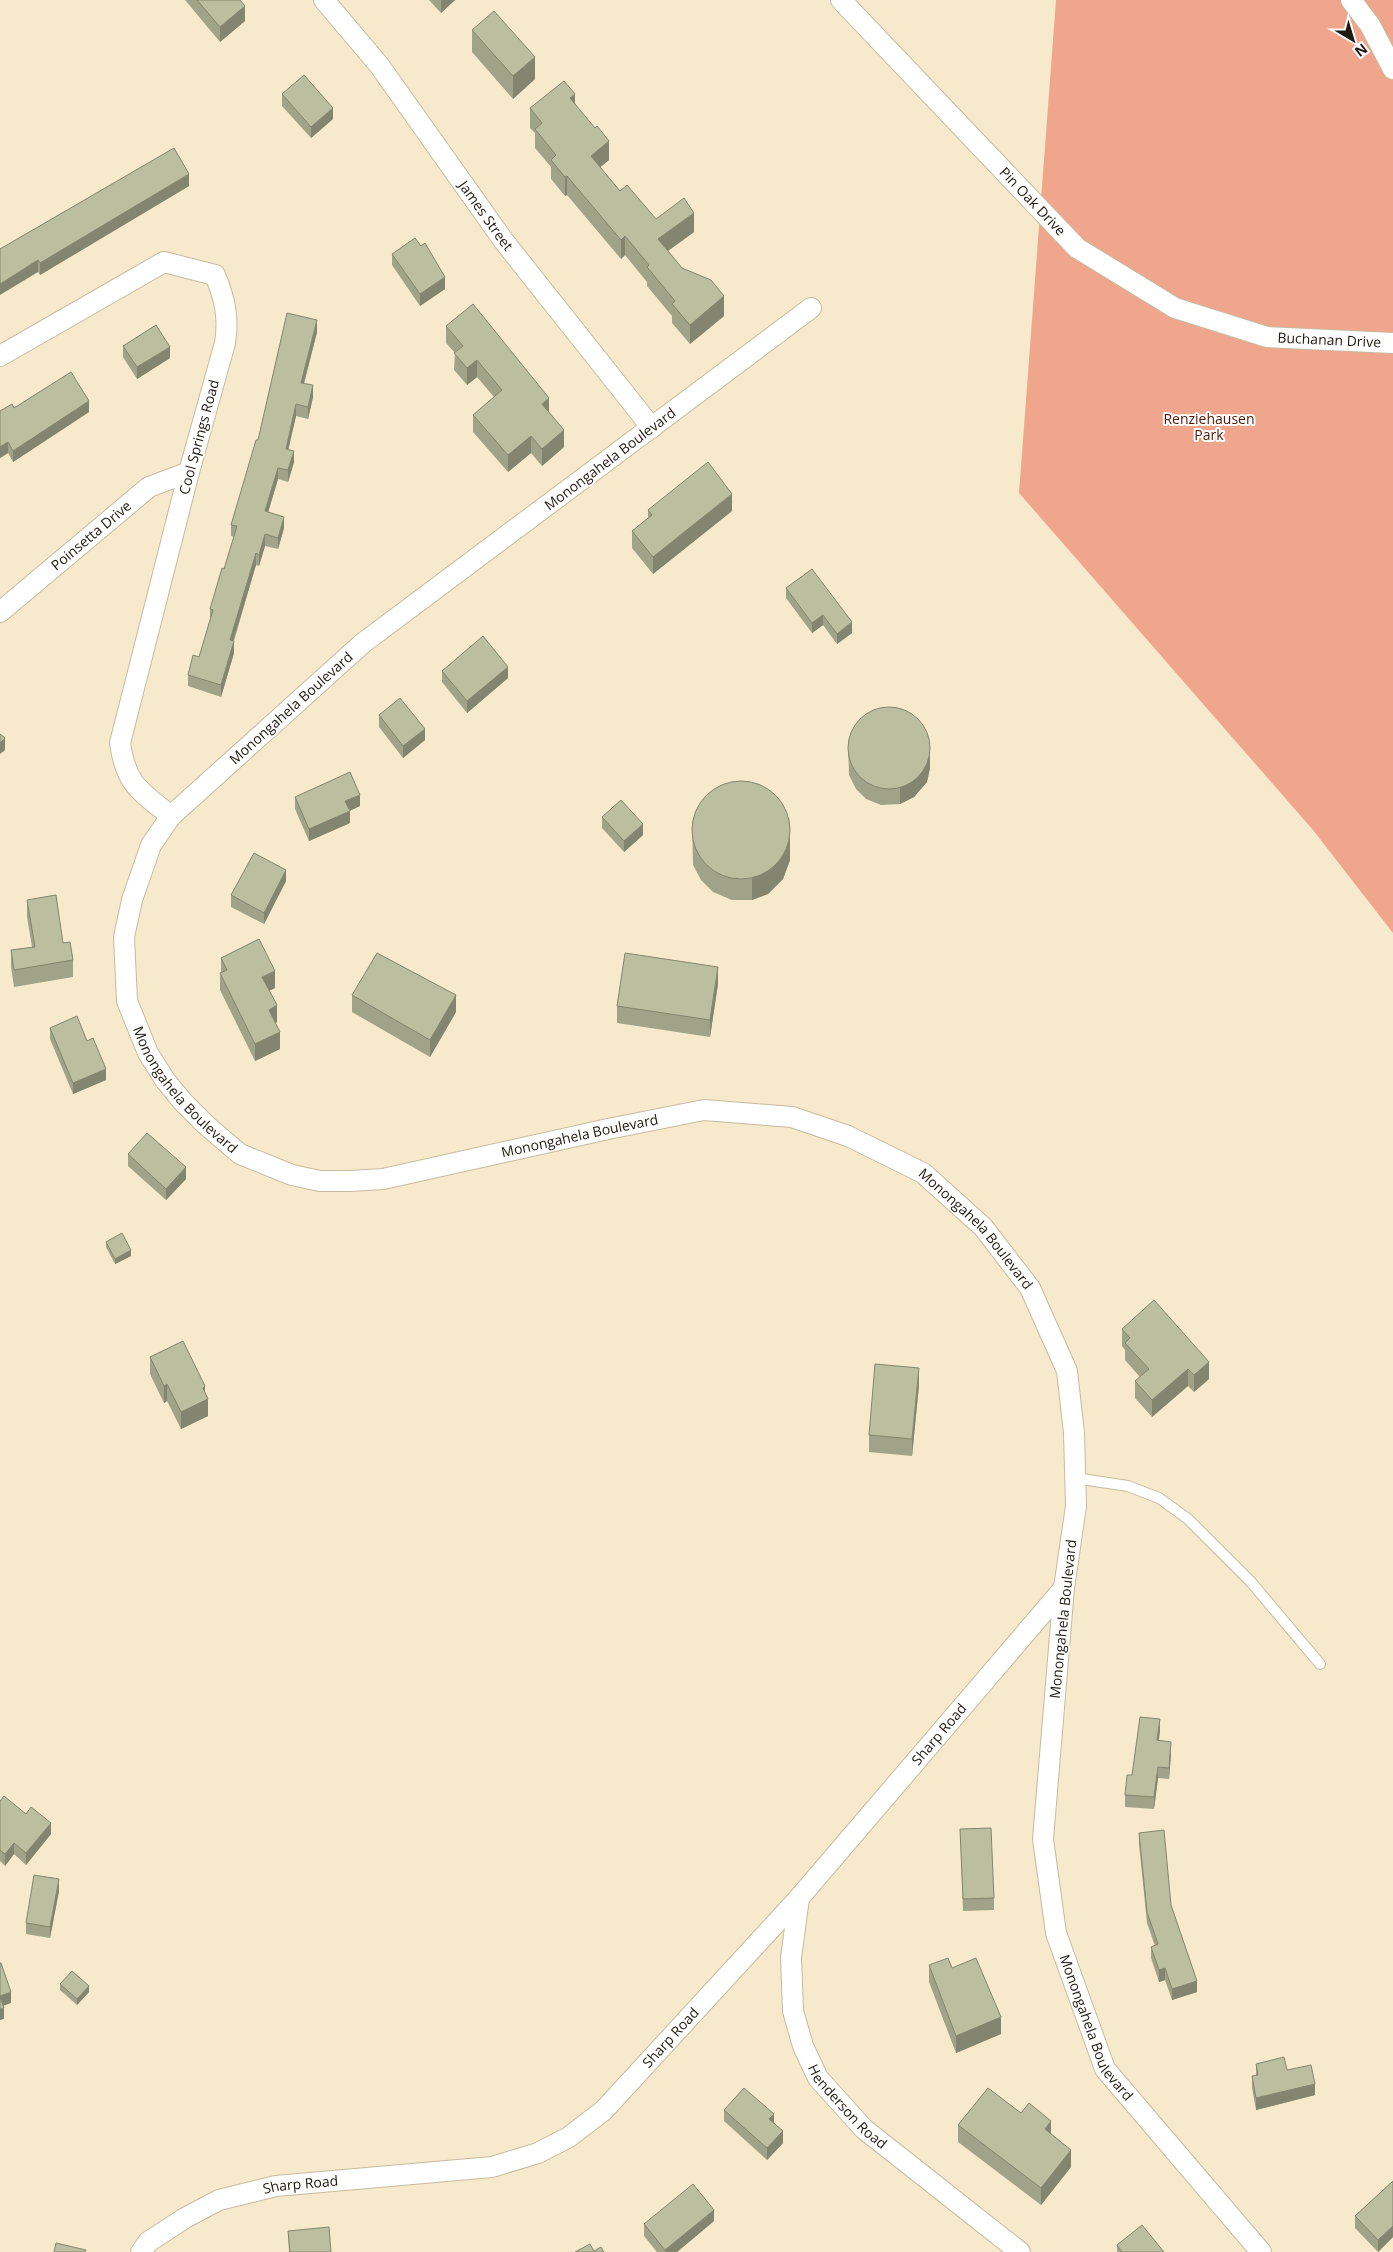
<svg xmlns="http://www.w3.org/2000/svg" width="1393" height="2252" font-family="'Open Sans',sans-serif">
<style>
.green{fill:#f0a68d}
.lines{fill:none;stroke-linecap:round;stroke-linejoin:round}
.lane-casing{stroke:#c7ba9e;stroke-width:12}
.street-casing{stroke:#c7ba9e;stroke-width:22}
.lane{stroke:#fff;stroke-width:10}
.street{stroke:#fff;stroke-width:20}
.wall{fill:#a1a389}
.shaded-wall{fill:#83856f}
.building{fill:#bbbe9f;stroke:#83856f}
.labels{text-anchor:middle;stroke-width:4;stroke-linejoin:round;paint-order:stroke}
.street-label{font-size:14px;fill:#201b10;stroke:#fff}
.park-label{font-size:14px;fill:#511702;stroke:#fff}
</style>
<rect width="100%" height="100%" fill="#f7eacc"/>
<polygon class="green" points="1056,0 1393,0 1393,933 1313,830 1019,493"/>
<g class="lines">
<defs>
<polyline id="lane" points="1075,1478 1128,1486 1159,1498 1188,1519 1251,1582 1320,1664"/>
<g id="street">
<path id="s1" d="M324,0l55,65 124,175 149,188"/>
<path id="s2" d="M841,0l236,248 98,60 92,29 126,6"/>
<polyline points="1351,0 1370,25 1393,69"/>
<path id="s3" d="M811,308l-448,335 -192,173 -20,29 -19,55 -8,37 3,64 21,52 17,27 18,22 23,23 34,29 52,21 28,6h30l33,-2 225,-50 96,-19 88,7 56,19 75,37 60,54 47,61 37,83 7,62 2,73 -12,82 -21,251 13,94 49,136 156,183"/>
<path d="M0,356l164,-94 51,13c10,24 14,43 10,68l-36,129 -69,271c6,42 20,48 51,73"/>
<path id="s4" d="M0,612l149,-125 40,-15"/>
<path id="s5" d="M799,1898l-8,60 2,53 10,35 15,32 46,51 156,123"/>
<path id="s6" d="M141,2252l7,-10 37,-24 34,-18 57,-14 216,-19 46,-14 31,-16 35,-27 195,-212 265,-310"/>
</g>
</defs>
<use href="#lane" class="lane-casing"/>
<use href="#street" class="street-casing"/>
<use href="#lane" class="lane"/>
<use href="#street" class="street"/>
</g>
<g class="wall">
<polygon points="185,0 240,0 245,21 220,42"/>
<polygon points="429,0 455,0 441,13"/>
<polygon points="472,30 535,79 513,99 472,52"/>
<polygon points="282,94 333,119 311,138 282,106"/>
<polygon points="575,103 609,160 600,167 620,191 656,219 694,232 668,251 682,268 724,316 690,344 672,323 672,316 647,286 647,282 625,255 621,259 567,195 565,196 551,179 551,167 535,148 535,133 530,128 530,108"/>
<polygon points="189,186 40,275 38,272 0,249"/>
<polygon points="392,254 445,289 420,306 392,265"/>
<polygon points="446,326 549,413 564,447 542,466 531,453 508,472 473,432 473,415 494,397 477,377 467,385 454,370 455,353 446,343"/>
<polygon points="317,332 304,384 313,397 308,419 296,416 288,449 294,462 288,482 278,479 268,512 284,528 278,549 265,546 259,566 256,565 234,641 234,653 221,697 188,686 188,675 199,657 210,620 210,609 224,569 234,537 231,536 231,525 258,440"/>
<polygon points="123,346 170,358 137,379 123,357"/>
<polygon points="14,408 89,412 13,462 8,453 0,458"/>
<polygon points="648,510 732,511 653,574 632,548 632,531 648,518"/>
<polygon points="786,588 852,633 837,644 823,625 812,633 786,598"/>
<polygon points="442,671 508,678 467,713 442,682"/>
<polygon points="379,715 425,740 403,758 379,727"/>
<polygon points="848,742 930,768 927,782 914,797 900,804 881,805 866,799 856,789 849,775"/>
<polygon points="295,797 360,806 349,811 350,823 309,841 295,809"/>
<polygon points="602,817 643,835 624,852 602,828"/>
<polygon points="692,822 790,860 783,879 768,894 752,900 732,900 713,892 701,880 693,865"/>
<polygon points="286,881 264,924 231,907 231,895"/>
<polygon points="27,900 63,943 73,960 73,977 14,987 11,967 11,950 32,947 27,917"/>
<polygon points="221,958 275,988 269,991 277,1022 275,1023 280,1049 255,1061 220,990 220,973 221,973"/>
<polygon points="718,984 710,1037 617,1023 617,1006"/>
<polygon points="352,995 456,1012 430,1057 352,1012"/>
<polygon points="50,1028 87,1041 106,1080 73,1094 50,1039"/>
<polygon points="128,1154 186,1179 166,1200 128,1166"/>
<polygon points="106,1242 131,1256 115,1264 106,1247"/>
<polygon points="1122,1329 1209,1379 1194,1392 1188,1386 1152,1417 1135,1398 1135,1381 1140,1377 1125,1360 1125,1350 1122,1346"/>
<polygon points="150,1357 205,1392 208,1416 181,1429 167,1401 164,1403 150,1374"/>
<polygon points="919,1385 912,1456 869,1452 869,1435"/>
<polygon points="1160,1730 1159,1740 1171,1754 1169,1779 1158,1778 1154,1809 1125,1807 1125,1795 1132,1775"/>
<polygon points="0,1801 51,1834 26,1865 14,1854 5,1866 0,1861"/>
<polygon points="960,1829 994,1898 994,1910 963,1911"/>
<polygon points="1139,1833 1171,1905 1197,1992 1172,2000 1165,1980 1159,1982 1151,1958 1151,1947 1155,1946 1147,1923 1139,1844"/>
<polygon points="59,1891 50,1938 26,1934 26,1923"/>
<polygon points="929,1965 952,1968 1001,2034 956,2053 929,1982"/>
<polygon points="60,1984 89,1992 77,2005 60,1990"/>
<polygon points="1256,2064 1287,2070 1315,2095 1256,2110 1252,2088 1252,2076 1256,2076"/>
<polygon points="724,2110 774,2123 783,2143 767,2160 724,2121"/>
<polygon points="1021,2113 1051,2134 1071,2167 1041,2205 958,2142 958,2125"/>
<polygon points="1393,2181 1393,2237 1378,2252 1355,2228 1355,2216"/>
<polygon points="714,2221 677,2252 657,2252 644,2236 644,2224"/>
<polygon points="288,2231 331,2252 289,2252"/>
<polygon points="1117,2245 1164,2252 1117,2252"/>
</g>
<g class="shaded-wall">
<polygon points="441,0 455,0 441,13"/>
<polygon points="245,6 245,21 220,42 220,27"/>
<polygon points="535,57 535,79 513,99 513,76"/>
<polygon points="575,94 575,113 570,98"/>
<polygon points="333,108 333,119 311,138 311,127"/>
<polygon points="609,141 609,160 591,175 591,156"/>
<polygon points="189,174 189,186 40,275 40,263"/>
<polygon points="567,176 567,195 565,196 565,177"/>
<polygon points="694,213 694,232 658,258 658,239"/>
<polygon points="625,236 625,255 621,259 621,240"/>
<polygon points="38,260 38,272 0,295 0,284"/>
<polygon points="445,277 445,289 420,306 420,294"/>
<polygon points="724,296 724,316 690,344 690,325"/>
<polygon points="317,320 317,332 301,394 301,383"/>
<polygon points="170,347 170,358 137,379 137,367"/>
<polygon points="477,360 477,377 467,385 467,368"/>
<polygon points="313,385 313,397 308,419 308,407"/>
<polygon points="549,398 549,415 542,404"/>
<polygon points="89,401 89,412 13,462 13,451"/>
<polygon points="296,404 296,416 286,460 286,449"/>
<polygon points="564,430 564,447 542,466 542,449"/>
<polygon points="531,436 531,453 508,472 508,455"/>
<polygon points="8,442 8,453 0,458 0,447"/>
<polygon points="294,451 294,462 288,482 288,470"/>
<polygon points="278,468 278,479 265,523 265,511"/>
<polygon points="732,494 732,511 653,574 653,557"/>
<polygon points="284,517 284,528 278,549 278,538"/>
<polygon points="265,534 265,546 259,566 259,555"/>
<polygon points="256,553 256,565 230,651 230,640"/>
<polygon points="823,615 823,625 812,633 812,623"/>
<polygon points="852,622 852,633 837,644 837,634"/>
<polygon points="234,641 234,653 221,697 221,685"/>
<polygon points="508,667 508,678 467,713 467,701"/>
<polygon points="425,729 425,740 403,758 403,746"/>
<polygon points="5,738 5,750 0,754 0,743"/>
<polygon points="930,751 930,768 927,782 914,797 900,804 900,787"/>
<polygon points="360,795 360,806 345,813 345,801"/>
<polygon points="350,811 350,823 309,841 309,829"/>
<polygon points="643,824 643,835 624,852 624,841"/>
<polygon points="790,837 790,860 783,879 768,894 752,900 752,878"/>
<polygon points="286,870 286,881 264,924 264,913"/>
<polygon points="718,967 718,984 710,1037 710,1020"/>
<polygon points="275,971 275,988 262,994 262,977"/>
<polygon points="456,995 456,1012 430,1057 430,1040"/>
<polygon points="277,1005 277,1022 269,1027 269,1010"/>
<polygon points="280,1032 280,1049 255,1061 255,1044"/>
<polygon points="106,1069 106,1080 73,1094 73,1083"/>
<polygon points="186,1167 186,1179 166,1200 166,1189"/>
<polygon points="131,1250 131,1256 115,1264 115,1259"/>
<polygon points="1209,1362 1209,1379 1194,1392 1194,1375"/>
<polygon points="919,1368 919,1385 912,1456 912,1439"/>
<polygon points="1188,1369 1188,1386 1152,1417 1152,1400"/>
<polygon points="167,1384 167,1401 164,1403 164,1386"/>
<polygon points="205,1386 205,1400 208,1399 208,1416 181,1429 181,1412 203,1388"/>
<polygon points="1160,1719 1160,1730 1157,1752 1157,1740"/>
<polygon points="1171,1742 1171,1754 1169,1779 1169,1768"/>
<polygon points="1158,1767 1158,1778 1154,1809 1154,1797"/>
<polygon points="51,1823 51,1834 26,1865 26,1853"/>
<polygon points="14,1843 14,1854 5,1866 5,1854"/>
<polygon points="59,1879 59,1891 50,1938 50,1927"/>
<polygon points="1165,1968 1165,1980 1159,1982 1159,1970"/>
<polygon points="1197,1981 1197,1992 1172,2000 1172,1989"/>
<polygon points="89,1986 89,1992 77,2005 77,1999"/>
<polygon points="11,1992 11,2003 0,2007 0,1996"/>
<polygon points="4,2008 4,2019 0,2020 0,2009"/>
<polygon points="1001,2017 1001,2034 956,2053 956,2036"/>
<polygon points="1315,2084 1315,2095 1256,2110 1256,2098"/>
<polygon points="774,2114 774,2126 769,2119"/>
<polygon points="1051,2121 1051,2138 1045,2129"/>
<polygon points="783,2131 783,2143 767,2160 767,2148"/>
<polygon points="1071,2150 1071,2167 1041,2205 1041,2188"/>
<polygon points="714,2210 714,2221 677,2252 665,2252 665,2250"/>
<polygon points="1393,2226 1393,2237 1378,2252 1378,2240"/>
</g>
<g class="building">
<polygon points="197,0 240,0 245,6 220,27"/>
<polygon points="494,11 535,57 513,76 472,30"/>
<polygon points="304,75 333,108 311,127 282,94"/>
<polygon points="564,81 575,94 570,98 595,128 597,126 609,141 591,156 620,191 627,185 656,219 684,198 694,213 658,239 682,268 711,280 724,296 690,325 672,304 675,301 647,267 649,265 625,236 621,240 567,176 565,177 551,160 556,155 535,129 542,123 530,108"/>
<polygon points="174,148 189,174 40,263 38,260 0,284 0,249"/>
<polygon points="415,238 421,246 425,243 445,277 420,294 392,254"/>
<polygon points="473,304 549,398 542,404 564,430 542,449 531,436 508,455 473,415 502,390 477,360 467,368 454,353 463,346 446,326"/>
<polygon points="287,313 317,320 301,383 313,385 308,407 296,404 286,449 294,451 288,470 278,468 265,511 284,517 278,538 265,534 259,555 256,553 230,640 234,641 221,685 188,675 193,655 199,657 213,610 210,609 222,568 224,569 237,526 231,525 256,440 258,440"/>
<polygon points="156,325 170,347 137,367 123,346"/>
<polygon points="71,372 89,401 13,451 8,442 0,447 0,411 12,404 14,408"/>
<polygon points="708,462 732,494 653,557 632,531 652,515 648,510"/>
<polygon points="812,569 852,622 837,634 823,615 812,623 786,588"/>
<polygon points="483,636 508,667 467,701 442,671"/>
<polygon points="400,698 425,729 403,746 379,715"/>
<circle cx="889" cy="748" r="41"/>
<polygon points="0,734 5,738 0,743"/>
<polygon points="350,772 360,795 345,801 350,811 309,829 295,797"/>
<circle cx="741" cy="830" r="49"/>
<polygon points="621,800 643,824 624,841 602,817"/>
<polygon points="254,853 286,870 264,913 231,895"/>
<polygon points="56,895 63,943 70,942 73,960 14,970 11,950 35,947 27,900"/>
<polygon points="259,939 275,971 262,977 277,1005 269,1010 280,1032 255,1044 220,973 227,970 221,958"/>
<polygon points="377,953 456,995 430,1040 352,995"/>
<polygon points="625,953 718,967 710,1020 617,1006"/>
<polygon points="77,1016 87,1041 93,1038 106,1069 73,1083 50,1028"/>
<polygon points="147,1133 186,1167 166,1189 128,1154"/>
<polygon points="122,1233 131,1250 115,1259 106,1242"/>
<polygon points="1154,1300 1209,1362 1194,1375 1188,1369 1152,1400 1135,1381 1149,1369 1125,1343 1130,1338 1122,1329"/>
<polygon points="183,1341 205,1386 203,1388 208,1399 181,1412 167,1384 164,1386 150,1357"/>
<polygon points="875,1364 919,1368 912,1439 869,1435"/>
<polygon points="1140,1717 1160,1719 1157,1740 1171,1742 1169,1768 1158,1767 1154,1797 1125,1795 1127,1775 1132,1775"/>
<polygon points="4,1796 26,1814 31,1807 51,1823 26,1853 14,1843 5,1854 0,1850 0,1801"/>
<polygon points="991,1828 994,1898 963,1899 960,1829"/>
<polygon points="1164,1830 1171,1905 1197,1981 1172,1989 1165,1968 1159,1970 1151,1947 1158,1944 1147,1912 1139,1833"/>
<polygon points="34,1875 59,1879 50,1927 26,1923"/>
<polygon points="948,1958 952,1968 976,1958 1001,2017 956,2036 929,1965"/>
<polygon points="0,1963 1,1963 11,1992 0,1996"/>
<polygon points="72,1971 89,1986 77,1999 60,1984"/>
<polygon points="0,1997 4,2008 0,2009"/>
<polygon points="1284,2057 1287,2070 1311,2065 1315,2084 1256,2098 1252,2076 1258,2075 1256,2064"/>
<polygon points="744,2088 774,2114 769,2119 783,2131 767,2148 724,2110"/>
<polygon points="988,2088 1021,2113 1029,2103 1051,2121 1045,2129 1071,2150 1041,2188 958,2125"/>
<polygon points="1393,2181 1393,2226 1378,2240 1355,2216"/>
<polygon points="693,2184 714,2210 665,2250 644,2224"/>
<polygon points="1142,2225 1164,2252 1122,2252 1117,2245"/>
<polygon points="329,2227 331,2252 290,2252 288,2231"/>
<polygon points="56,2243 86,2250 85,2252 54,2252"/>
<polygon points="590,2244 594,2251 601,2247 604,2252 575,2252"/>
</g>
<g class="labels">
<g class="street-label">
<text dy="5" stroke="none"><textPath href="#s2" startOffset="278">Pin Oak Drive</textPath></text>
<text dy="5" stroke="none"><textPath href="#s1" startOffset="270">James Street</textPath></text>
<text dy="5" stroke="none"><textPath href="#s2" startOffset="616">Buchanan Drive</textPath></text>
<text transform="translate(199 437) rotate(-75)" y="5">Cool Springs Road</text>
<text transform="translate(610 459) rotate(-37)" y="5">Monongahela Boulevard</text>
<text dy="5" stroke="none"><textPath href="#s4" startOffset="119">Poinsetta Drive</textPath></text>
<text transform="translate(291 708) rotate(-42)" y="5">Monongahela Boulevard</text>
<text dy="5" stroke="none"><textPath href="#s3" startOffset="1121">Monongahela Boulevard</textPath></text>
<text dy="5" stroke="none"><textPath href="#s3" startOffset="1556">Monongahela Boulevard</textPath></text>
<text dy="5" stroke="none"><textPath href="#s3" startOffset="1991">Monongahela Boulevard</textPath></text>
<text transform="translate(1063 1619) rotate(-84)" y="5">Monongahela Boulevard</text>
<text dy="5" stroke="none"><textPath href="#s6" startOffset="1001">Sharp Road</textPath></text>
<text dy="5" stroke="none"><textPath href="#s3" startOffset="2831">Monongahela Boulevard</textPath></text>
<text dy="5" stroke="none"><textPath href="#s6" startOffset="596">Sharp Road</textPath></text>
<text dy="5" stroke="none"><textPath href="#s5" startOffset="226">Henderson Road</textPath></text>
<text dy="5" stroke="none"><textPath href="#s6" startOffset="178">Sharp Road</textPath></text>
</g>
<g class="park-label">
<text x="1209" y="424">Renziehausen<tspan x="1209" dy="16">Park</tspan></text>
</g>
</g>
<g transform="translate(1353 40) rotate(142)" stroke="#ffffff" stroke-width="4" paint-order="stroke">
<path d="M0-4L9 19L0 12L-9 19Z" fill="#201b10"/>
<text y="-8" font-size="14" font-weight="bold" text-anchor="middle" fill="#201b10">N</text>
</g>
</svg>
